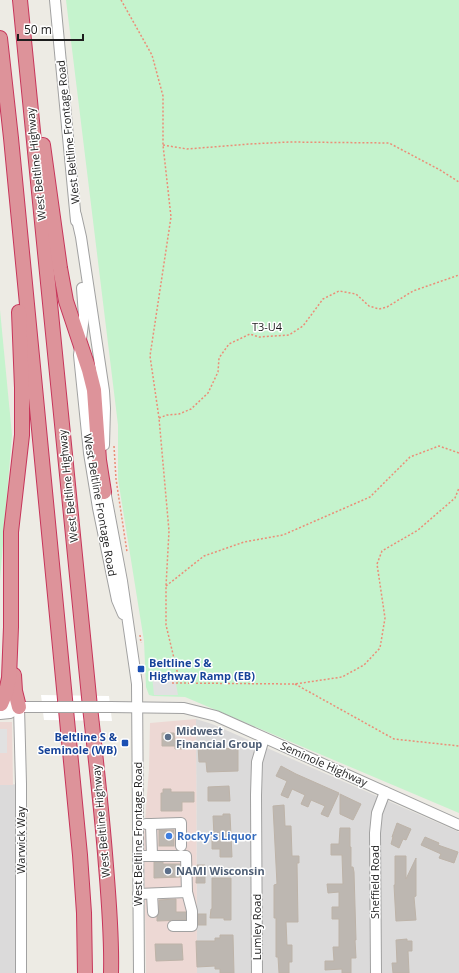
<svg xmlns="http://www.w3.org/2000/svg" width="459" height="973" font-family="'Open Sans',sans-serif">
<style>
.residential{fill:#dbdada}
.commercial{fill:#edd8d4}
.park{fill:#c5f3cd}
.parking{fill:#e1e1e1}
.pier{fill:#fff}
.building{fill:#bdb7b1;stroke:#bdb3a8}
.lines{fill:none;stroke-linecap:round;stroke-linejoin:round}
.minor-casing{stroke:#a1a1a1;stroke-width:12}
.highway-casing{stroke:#c7355a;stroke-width:16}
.path{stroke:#eb8d77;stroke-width:1.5;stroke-dasharray:2 2;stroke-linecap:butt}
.minor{stroke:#fff;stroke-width:10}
.highway{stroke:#dd939a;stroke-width:14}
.minor-bridge-casing{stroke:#a1a1a1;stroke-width:12;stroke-linecap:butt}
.minor-bridge{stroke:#fff;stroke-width:10}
.transit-dot{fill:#1a4fb4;stroke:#fff;stroke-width:1.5}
.service-dot{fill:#5c6f8a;stroke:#fff;stroke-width:1.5}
.shop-dot{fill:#3f7fe0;stroke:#fff;stroke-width:1.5}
.labels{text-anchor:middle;stroke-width:3;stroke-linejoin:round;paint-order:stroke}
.street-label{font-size:11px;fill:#1d1d1d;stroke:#fff}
.transit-label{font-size:11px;font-weight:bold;fill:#164399;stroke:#fff;text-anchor:start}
.service-label{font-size:11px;font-weight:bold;fill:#4e5e75;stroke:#fff;text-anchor:start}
.shop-label{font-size:11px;font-weight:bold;fill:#366cbe;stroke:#fff;text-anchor:start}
</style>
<rect width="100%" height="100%" fill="#edebe4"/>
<g class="residential">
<polygon points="196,719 212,724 459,832 459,973 197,973"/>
<polygon points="21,784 21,973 0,973 0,785"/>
</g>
<g class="commercial">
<polygon points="196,719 197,973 146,973 144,835 149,769 150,723"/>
<polygon points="0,722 12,722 13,785 0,785"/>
</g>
<g class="park">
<polygon points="66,0 459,0 459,813 185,697 153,696 149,695 146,687 144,641 118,479 118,425"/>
<polygon points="0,310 12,435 0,580"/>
</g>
<g class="parking">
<polygon points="174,674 178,695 154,695 152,675"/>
<rect x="0" y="729" width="7" height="24"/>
</g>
<polygon class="pier" points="41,695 109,696 112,721 44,720"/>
<g class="building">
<polygon points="162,733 174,733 175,741 185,741 185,749 175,749 175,746 162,746"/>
<polygon points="219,745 219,748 238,749 238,771 207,772 206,762 199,762 198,746"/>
<polygon points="281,766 296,774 339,793 328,817 321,814 325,806 311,800 308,807 301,804 305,795 292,789 288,798 281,795 287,781 276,776"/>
<polygon points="229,786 230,801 208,801 208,787"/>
<polygon points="163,789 171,789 171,792 194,792 194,802 182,802 182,811 161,811 161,793 163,793"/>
<polygon points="340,794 361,804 353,820 340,814"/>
<polygon points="284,805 285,826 291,826 292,856 299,856 299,863 297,863 298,922 286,922 287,945 292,945 292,962 289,962 289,973 279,973 278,957 276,957 276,918 274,918 274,885 277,884 273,806"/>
<polygon points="223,814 230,814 232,857 220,857 220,849 212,849 212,836 214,836 213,816 223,816"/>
<polygon points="397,823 411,829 406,840 403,839 399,848 391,844 393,837 392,837"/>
<polygon points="340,828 350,828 350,847 351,847 351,867 353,867 354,872 356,940 355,940 356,958 351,958 351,973 342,973 342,969 325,970 325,961 334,961 333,947 339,947 339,919 332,919 332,907 339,907 339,892 328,893 327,884 343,884 342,855 331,855 331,844 339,844"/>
<rect x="159" y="830" width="15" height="16"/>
<polygon points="425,837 439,843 438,845 458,852 454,863 439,858 441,854 421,845"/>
<polygon points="395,856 406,856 406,879 416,858 416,896 414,897 416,920 396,921 394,885 395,885"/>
<polygon points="154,862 163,862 163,864 180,864 180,877 154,878"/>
<polygon points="197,865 205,865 205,883 196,883"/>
<polygon points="212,878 231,878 231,920 224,920 224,918 210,918 211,909 212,909"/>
<polygon points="176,899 176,912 186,912 186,920 157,921 157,917 159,912 159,900"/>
<rect x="198" y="914" width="8" height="11"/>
<polygon points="220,935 233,935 234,973 220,973 220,969 215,969 215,966 197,967 196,941 215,941 215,938 220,938"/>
<polygon points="407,939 407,941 412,941 412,951 408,951 409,973 393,973 392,963 397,963 396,940"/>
<polygon points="155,944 182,944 183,960 156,961"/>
</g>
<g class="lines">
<defs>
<g id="minor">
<polyline points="55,0 76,221"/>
<polyline points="76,215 81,237 104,391 105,408 104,445"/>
<polyline points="82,288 84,316 79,355 89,453 98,508 117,600 123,614"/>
<polyline points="104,485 122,581 137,684 139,973"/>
<polyline points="0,704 7,704 19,707 58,707"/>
<polyline points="19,707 21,784 21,973"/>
<polyline points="110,707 184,708 216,716 459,825"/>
<polyline points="0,714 10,713 19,707"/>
<polyline points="146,824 151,824 152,856"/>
<polyline points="151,824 181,823 181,846"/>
<polyline points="138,856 186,856 187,892"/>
<polyline points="138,894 187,892 192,911 192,926 173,926"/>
<polyline points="152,894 153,912"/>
<polyline points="257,973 256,795 257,762 264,738"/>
<polyline points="376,973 375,833 377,813 385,792"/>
</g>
<g id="highway">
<path d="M20,0l70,707c6,53 12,106 16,159 3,36 6,71 5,107"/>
<polyline points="0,38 11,138 80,855 84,913 85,973"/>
<polyline points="43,145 60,268 66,301 89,370 94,390 99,460 104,492"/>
<polyline points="14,675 15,691 19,707"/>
<polyline points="1,704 6,692 9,678 11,627 11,532 22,435 22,388 19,312"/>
</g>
</defs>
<use href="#minor" class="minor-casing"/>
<use href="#highway" class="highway-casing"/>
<g class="path">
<polyline points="121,0 152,55 163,96 163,145 171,217 150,356 159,418 169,531 166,586 166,625 178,675 178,682"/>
<polyline points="163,145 187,149 250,144 289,142 389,143 440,170 459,182"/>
<polyline points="159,418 167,415 179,414 191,409 208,393 218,372 219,358 229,344 250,334 259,337 289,335 303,326 323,299 339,291 356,294 369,306 379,309 387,307 413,291 459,275"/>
<polyline points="114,446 116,479 127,552"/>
<polyline points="166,586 204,556 244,542 283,535 370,497 410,457 439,446 459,453"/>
<polyline points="140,635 141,643"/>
<polyline points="172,683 295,684 342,677 364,665 380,648 385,618 377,564 382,551 418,530 455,498 459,488"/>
<polyline points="295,684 394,739 459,746"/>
</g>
<use href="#minor" class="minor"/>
<use href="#highway" class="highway"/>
<defs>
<polyline id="minor-bridge" points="58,707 110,707"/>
</defs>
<use href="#minor-bridge" class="minor-bridge-casing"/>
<use href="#minor-bridge" class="minor-bridge"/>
</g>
<g class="transit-dot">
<rect x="137" y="665" width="8" height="8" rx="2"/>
<rect x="121" y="739" width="8" height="8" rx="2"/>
</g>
<g class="service-dot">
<circle cx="168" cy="737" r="4"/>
<circle cx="168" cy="871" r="4"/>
</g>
<circle class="shop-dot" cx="169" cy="836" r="4"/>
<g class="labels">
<g class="street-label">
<text transform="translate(68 132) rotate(-96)" y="4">West Beltline Frontage Road</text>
<text transform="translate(36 164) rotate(-96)" y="4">West Beltline Highway</text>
<text x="267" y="331">T3-U4</text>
<text transform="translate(68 486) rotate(-96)" y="4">West Beltline Highway</text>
<text transform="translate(100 505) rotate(80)" y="4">West Beltline Frontage Road</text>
<text transform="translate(324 764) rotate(24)" y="4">Seminole Highway</text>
<text transform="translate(101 821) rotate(-95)" y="4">West Beltline Highway</text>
<text transform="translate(138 834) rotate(-90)" y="4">West Beltline Frontage Road</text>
<text transform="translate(21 840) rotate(-90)" y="4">Warwick Way</text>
<text transform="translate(375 882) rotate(-90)" y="4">Sheffield Road</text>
<text transform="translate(257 927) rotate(-90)" y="4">Lumley Road</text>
</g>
<g class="transit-label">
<text x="149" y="667">Beltline S &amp;<tspan x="149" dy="13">Highway Ramp (EB)</tspan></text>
<text x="117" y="741" text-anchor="end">Beltline S &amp;<tspan x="117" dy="13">Seminole (WB)</tspan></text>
</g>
<g class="service-label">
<text x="176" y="735">Midwest<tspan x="176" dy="13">Financial Group</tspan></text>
<text x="176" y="875">NAMI Wisconsin</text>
</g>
<g class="shop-label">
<text x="177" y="840">Rocky's Liquor</text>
</g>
</g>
<path d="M18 34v6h65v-6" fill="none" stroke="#1d1d1d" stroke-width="2"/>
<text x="24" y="34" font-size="12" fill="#1d1d1d" stroke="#ffffff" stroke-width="3" paint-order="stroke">50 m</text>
</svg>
